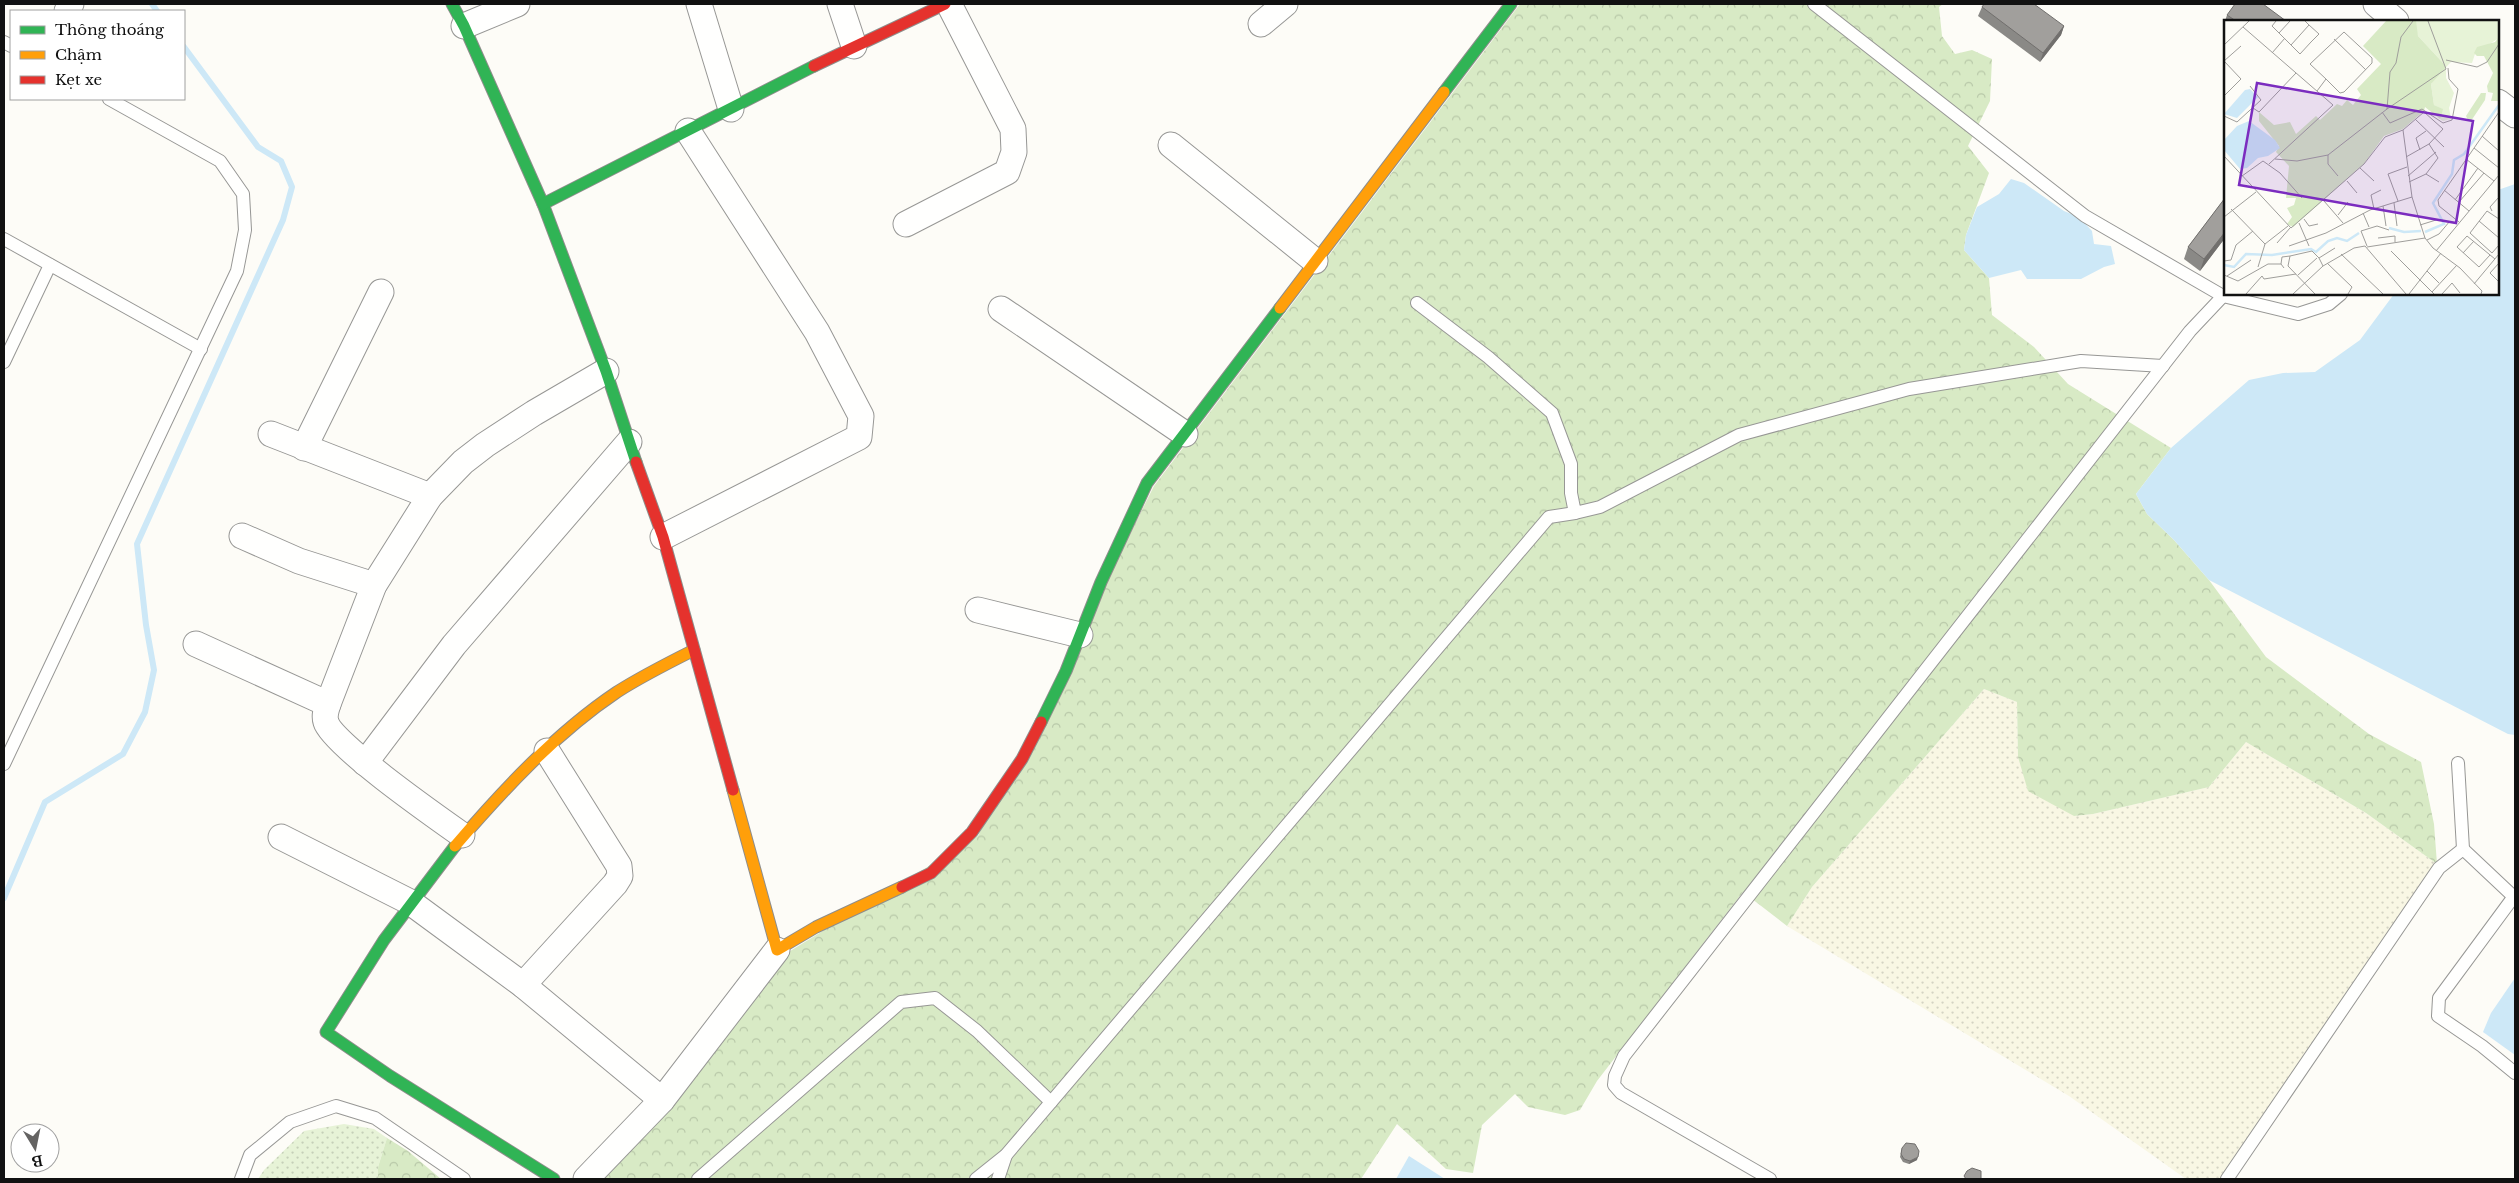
<svg xmlns="http://www.w3.org/2000/svg" width="2519" height="1183" font-family="'Libre Baskerville',serif">
<style>
.farmland{fill:url(#farmland-dots)}
.grass{fill:url(#grass-dots)}
.forest{fill:url(#forest-crowns)}
.water{fill:#cde8f7}
.lines{fill:none;stroke-linecap:round;stroke-linejoin:round}
.stream{stroke:#cde8f7;stroke-width:6}
.lane-casing{stroke:#979795;stroke-width:14}
.street-casing{stroke:#979795;stroke-width:27}
.fast-casing{stroke:#8e8d8b;stroke-width:13}
.slow-casing{stroke:#8e8d8b;stroke-width:13}
.jam-casing{stroke:#8e8d8b;stroke-width:13}
.lane{stroke:#fffffe;stroke-width:12}
.street{stroke:#fffffe;stroke-width:25}
.fast{stroke:#30b455;stroke-width:11}
.slow{stroke:#ff9f0a;stroke-width:11}
.jam{stroke:#e5322d;stroke-width:11}
.wall{fill:#8a8986}
.shaded-wall{fill:#716f6d}
.building{fill:#a19f9c;stroke:#716f6d}
.inset-river{fill:none;stroke:#cde8f7;stroke-width:2.5}
.inset-road{fill:none;stroke:#9f9e9b;stroke-width:1}
.view{fill:#7b2cbf;fill-opacity:0.15;stroke:#7b2cbf;stroke-width:2.5}
.inset-edge{fill:none;stroke:#111;stroke-width:2.5}
</style>
<defs>
<pattern id="farmland-dots" width="8" height="8" patternUnits="userSpaceOnUse" patternTransform="scale(1.25)"><rect width="8" height="8" fill="#f9f7e4"/><path d="M2 2h.1M6 6h.1" fill="none" stroke="#d4d3c3" stroke-width="1.8" stroke-linecap="round"/></pattern>
<pattern id="grass-dots" width="8" height="8" patternUnits="userSpaceOnUse" patternTransform="scale(1.25)"><rect width="8" height="8" fill="#e7f3d7"/><path d="M2 2h.1M6 6h.1" fill="none" stroke="#c5cfb8" stroke-width="1.8" stroke-linecap="round"/></pattern>
<pattern id="forest-crowns" width="20" height="18" patternUnits="userSpaceOnUse" patternTransform="scale(1.25)"><rect width="20" height="18" fill="#d8eac5"/><path d="M2 6a3 3 0 1 1 6 0M12 15a3 3 0 1 1 6 0" fill="none" stroke="#b8c8a8"/></pattern>
</defs>
<rect width="100%" height="100%" fill="#fdfcf7"/>
<polygon class="farmland" points="1984,689 2017,702 2018,757 2074,816 2093,814 2209,787 2246,742 2366,813 2437,864 2221,1179 2186,1179 2069,1096 1787,926 1812,887"/>
<polygon class="grass" points="344,1124 374,1129 387,1138 378,1167 378,1179 258,1179 264,1170 304,1131"/>
<g class="forest">
<polygon points="1520,4 1943,4 1939,7 1942,36 1955,54 1972,50 1992,59 1990,101 1968,146 1989,173 1966,235 1964,250 1989,278 1992,315 2034,347 2068,384 2171,448 2136,494 2147,514 2174,540 2209,580 2266,657 2369,734 2421,762 2434,824 2437,864 2366,813 2246,742 2209,787 2093,814 2074,816 2028,791 2018,757 2017,702 1984,689 1812,887 1787,926 1743,892 1597,1081 1580,1110 1565,1115 1528,1107 1515,1094 1482,1125 1473,1173 1446,1169 1397,1124 1361,1179 596,1179 782,956 978,836 1154,486"/>
<polygon points="387,1138 408,1151 441,1179 378,1179 378,1167"/>
</g>
<g class="water">
<polygon points="2011,179 2024,183 2064,211 2079,217 2092,231 2094,244 2111,246 2115,264 2104,267 2081,279 2027,279 2021,270 1989,278 1964,250 1966,235 1977,207 1999,194"/>
<polygon points="2515,184 2515,735 2508,734 2209,580 2174,540 2147,514 2136,494 2171,448 2249,380 2283,373 2315,372 2360,340 2394,294 2498,294 2498,190"/>
<polygon points="2515,978 2515,1055 2483,1032 2491,1013"/>
<polygon points="1409,1156 1445,1179 1396,1179"/>
</g>
<g class="lines">
<g class="stream">
<polyline points="152,4 157,11"/>
<polyline points="4,898 45,802 123,754 145,712 154,670 146,625 137,544 283,220 292,187 281,161 258,147 184,47"/>
</g>
<defs>
<g id="lane">
<polyline points="1814,4 2085,216 2223,296 2298,314 2329,304 2341,294"/>
<polyline points="4,42 11,46"/>
<polyline points="4,239 201,349"/>
<polyline points="1417,303 1488,357 1552,413 1571,464 1571,493 1575,513 1600,507 1739,435 1909,389 2081,361 2163,366"/>
<polyline points="4,362 50,265"/>
<polyline points="2458,763 2463,849"/>
<polyline points="4,764 237,271 245,230 243,194 220,161 109,99"/>
<polyline points="2515,895 2439,998 2438,1016 2482,1046 2515,1073"/>
<polyline points="241,1179 250,1155 290,1122 336,1106 375,1118 464,1179"/>
<polyline points="698,1179 901,1002 935,998 977,1031 1051,1102"/>
<polyline points="976,1179 1006,1155 1549,517 1575,513"/>
<polyline points="998,1179 1006,1155"/>
<polyline points="1770,1179 1621,1093 1614,1085 1615,1076 1624,1056 2190,331 2223,296"/>
<polyline points="2227,1179 2439,868 2463,849 2514,897"/>
</g>
<g id="street">
<polyline points="699,4 731,109"/>
<polyline points="840,4 854,46"/>
<polyline points="2376,4 2396,21"/>
<polyline points="67,11 71,4"/>
<polyline points="1261,24 1285,4"/>
<polyline points="464,26 517,4"/>
<polyline points="2498,102 2515,115"/>
<polyline points="1171,145 1315,261"/>
<polyline points="906,224 1007,172 1014,152 1013,129 949,4"/>
<polyline points="1001,309 1185,434"/>
<polyline points="271,434 430,496"/>
<polyline points="304,448 381,292"/>
<polyline points="242,536 299,561 374,585"/>
<polyline points="663,537 859,437 861,416 817,332 688,131"/>
<polyline points="978,610 1080,635"/>
<polyline points="196,644 328,704"/>
<polyline points="365,763 454,645 629,442"/>
<path d="M462,835c-24,-17 -130,-91 -136,-113 -2,-6 0,-12 2,-18l46,-119 56,-89 33,-34 22,-17 49,-32 72,-42"/>
<polyline points="281,837 410,902 523,985 662,1100"/>
<polyline points="523,985 615,884 620,876 619,866 547,751"/>
<polyline points="586,1179 662,1100 777,950"/>
</g>
<g id="fast">
<polyline points="452,4 464,26 543,204 606,371 636,462"/>
<polyline points="1444,92 1511,4"/>
<polyline points="543,204 814,66"/>
<polyline points="1041,722 1066,671 1101,582 1147,483 1280,308"/>
<polyline points="455,846 384,940 326,1032 390,1076 554,1179"/>
</g>
<g id="slow">
<polyline points="1280,308 1444,92"/>
<polyline points="733,790 777,950 816,927 902,887"/>
<path d="M455,846c48,-56 101,-113 162,-154 25,-16 51,-29 77,-42"/>
</g>
<g id="jam">
<polyline points="814,66 945,4"/>
<polyline points="636,462 663,537 733,790"/>
<polyline points="902,887 931,873 972,832 1022,759 1041,722"/>
</g>
</defs>
<use href="#lane" class="lane-casing"/>
<use href="#street" class="street-casing"/>
<use href="#fast" class="fast-casing"/>
<use href="#slow" class="slow-casing"/>
<use href="#jam" class="jam-casing"/>
<use href="#lane" class="lane"/>
<use href="#street" class="street"/>
<use href="#fast" class="fast"/>
<use href="#slow" class="slow"/>
<use href="#jam" class="jam"/>
</g>
<g class="wall">
<polygon points="1982,7 2064,26 2061,35 2040,62 1978,16"/>
<polygon points="2227,15 2286,21 2225,21"/>
<polygon points="2225,198 2225,238 2200,271 2184,259 2188,247"/>
<polygon points="1902,1148 1917,1160 1909,1164 1903,1162 1900,1157"/>
</g>
<g class="shaded-wall">
<polygon points="2064,26 2061,35 2040,62 2043,53"/>
<polygon points="2225,232 2225,238 2200,271 2204,259"/>
<polygon points="1918,1157 1917,1160 1909,1164 1910,1161"/>
</g>
<g class="building">
<polygon points="1984,4 2034,4 2064,26 2043,53 1982,7"/>
<polygon points="2235,4 2263,4 2286,21 2236,21 2227,15"/>
<polygon points="2225,198 2225,232 2204,259 2188,247"/>
<polygon points="1906,1143 1915,1144 1919,1151 1918,1157 1910,1161 1904,1159 1901,1154 1902,1148"/>
<polygon points="1972,1168 1981,1171 1981,1179 1966,1179 1964,1176 1967,1171"/>
</g>
<g transform="translate(2224 20)">
<rect width="275" height="275" fill="#fdfcf7"/>
<path d="M192,1h83v17l-11,7 -11,3 -5,15 -21,-1 -5,5v11l8,15 -5,15 2,11 -8,2 -3,-2 2,-10 -8,-4 -3,-21 13,-20 -26,-28 -4,-12z" fill="#e7f3d7"/>
<path d="M162,1h30l2,15 26,28 2,3 -15,17 3,21 9,4 -2,8 -1,2 -15,-12 -1,4 -21,18 -19,7 -20,28 -71,63 -6,-3 5,-7 -5,-9 7,-3 2,-7h-10l3,-32 -13,-14 3,-6 -20,-25v-9l15,13 16,-3 6,12 20,-18 4,4 17,-16 5,2 5,-6 6,5 8,-10 -4,-6 24,-25 -18,-18zM275,17v64h-8l2,-8 -5,-1 -1,-6 6,-13 -9,-17h-7l-3,-3 3,-6 18,-5zM257,73h5l-1,7 -14,21 -3,-1 -2,-4z" fill="#d8eac5"/>
<path d="M26,69l8,8 -21,21 -13,-4 21,-24zM25,101l26,19 5,8 -12,8 -10,2 -11,10 -7,1 -16,-19v-10l13,-14z" fill="#cde8f7"/>
<path class="inset-river" d="M165,208l15,4 17,-1M201,212l19,-8 -11,-21 19,-29 2,-14 10,-6 35,-49M0,245l10,2 12,-13 26,1 39,-6 5,3 12,-11 9,-3 10,3 12,-8"/>
<path class="inset-road" d="M52,1l-4,5 19,19 18,-20 -4,-4M19,7l90,78 -64,59M55,13l11,-12M110,19l32,31M0,25l25,-24M67,25l9,9 11,-12 8,-8 -10,-9M48,33l13,-15M222,40l31,7 10,-5 12,-18M0,41l17,18 -17,17M0,41l17,-15M93,71l9,-12 -16,-15 34,-32 28,26v5l-28,29 -4,1 -14,-14M29,88l6,4 37,-39M163,89l3,-37 6,-9 5,-26 12,-16M158,92l8,11 32,-14 21,14 9,-3 6,-31 -9,-10 -1,-11M0,96l13,6 24,-22 -11,-14M191,99l29,28M179,110l21,-18 19,17 -14,15 -23,13M258,116l17,15M250,128l25,20M196,130l-4,-12 10,-7M104,135l59,-46 59,-40 -18,-48M0,136l67,72 73,-64 21,-27 18,-7 9,67 13,41 8,10 27,20 22,23 -1,3M51,139l22,2 31,-6v9l10,12M242,139l28,22M136,148l14,13M202,154l13,8M18,156l21,-15 17,12 22,25M184,156l28,-24M123,161l10,12M185,162l17,-8 12,-16 -9,-14M220,170l25,21M231,180l23,-32M100,181l19,22M174,181l-10,-27 19,-7M235,182l25,-29M170,183l3,23M159,186l3,20M7,189l34,35M150,189l-3,-14 10,-5M268,191l-2,-4 9,-10M139,193l6,14M114,195l10,-13M0,197l32,-25M80,199l5,7 9,-2M275,199l-12,-8 -17,22 22,20 7,-8M255,201l20,17M235,202l-20,-16 -1,-6 61,-88M75,203l10,23M196,205l16,-5M154,218l17,-2v6M203,220l12,-6 11,-13M53,223l13,-15M65,226l37,-13 44,-23 42,-13M143,226l-6,-15 16,-5 12,4M143,227l58,-9M167,231l43,43M212,231l63,-76M239,233l11,-12M117,234l42,40M266,235l-11,12 -22,-20 10,-11 28,23M66,236l22,-5 7,7M0,241l7,-1 5,-15 17,-14M103,243l25,24 -4,7M275,243l-9,10 9,9M57,244l1,-7 8,-1 -2,10 27,28M99,246l-4,-8 16,-10M34,247l7,-23 23,-18M203,251l12,12M0,255l14,6 30,-17h13l3,4M74,255l19,-17M3,256l24,-16M250,264l25,-30M208,272l25,-27M22,274l16,-18 2,3 32,-5M69,274l30,-28 31,-18 11,-2 41,48M185,274l32,-41M218,274l10,-11 8,10"/>
<path class="view" d="M33,63l216,38 -17,102 -217,-38z"/>
<rect width="275" height="275" class="inset-edge"/>
</g>
<rect width="2519" height="1183" fill="none" stroke="#111111" stroke-width="10"/>
<rect x="10" y="10" width="175" height="90" fill="#ffffff" stroke="#a0a0a0"/>
<rect x="20" y="26" width="25" height="8" fill="#30b455" stroke="#a0a0a0"/>
<text x="55" y="35" font-size="15" fill="#111111">Thông thoáng</text>
<rect x="20" y="51" width="25" height="8" fill="#ff9f0a" stroke="#a0a0a0"/>
<text x="55" y="60" font-size="15" fill="#111111">Chậm</text>
<rect x="20" y="76" width="25" height="8" fill="#e5322d" stroke="#a0a0a0"/>
<text x="55" y="85" font-size="15" fill="#111111">Kẹt xe</text>
<g transform="translate(35 1148) rotate(170)"><circle r="24" fill="#ffffff" stroke="#a0a0a0"/>
<path d="M0-4L9 19L0 12L-9 19Z" fill="#646362"/>
<text y="-8" font-size="14" font-weight="bold" text-anchor="middle" fill="#111111">B</text>
</g>
</svg>
